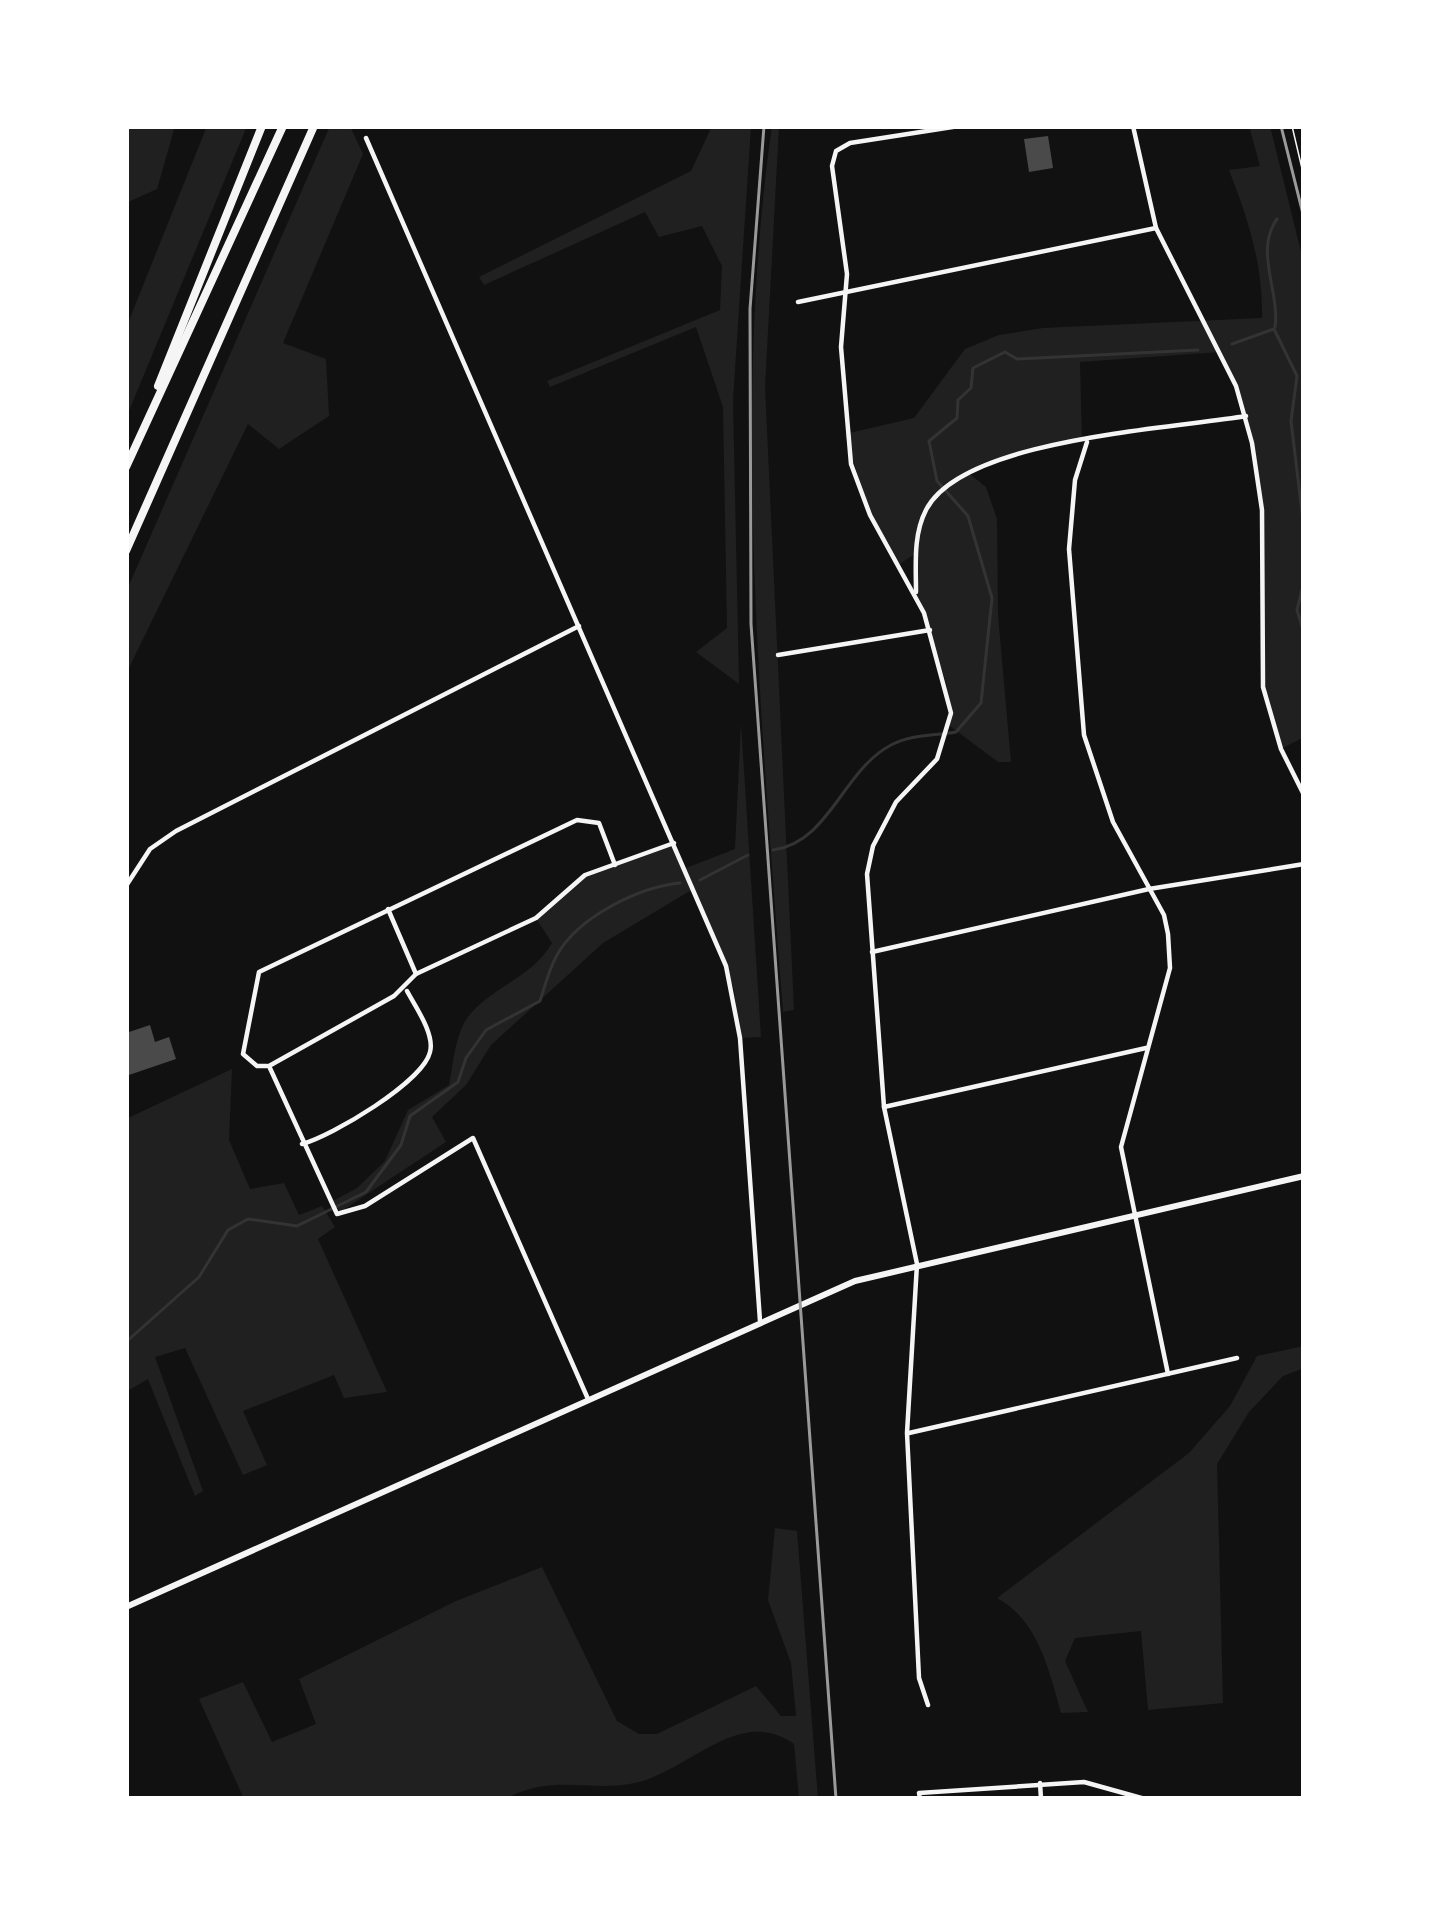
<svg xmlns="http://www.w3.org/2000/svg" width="1430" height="1925" font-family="'Work Sans',sans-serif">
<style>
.green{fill:#202020}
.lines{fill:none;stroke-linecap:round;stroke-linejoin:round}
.stream{stroke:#333;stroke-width:3}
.building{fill:#4a4a4a}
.path{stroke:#f5f5f5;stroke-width:1.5}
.minor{stroke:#f5f5f5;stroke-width:4.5}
.tertiary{stroke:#f5f5f5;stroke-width:4.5}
.secondary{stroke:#f5f5f5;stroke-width:6}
.motorway{stroke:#f5f5f5;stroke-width:8}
.rail{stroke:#9a9a9a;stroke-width:3}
</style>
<rect width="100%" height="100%" fill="#111"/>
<g class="green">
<polygon points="126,126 175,126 157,189 126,203"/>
<polygon points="207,126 247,126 126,418 126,328"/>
<polygon points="330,126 350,126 363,154 283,343 326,359 329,416 279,449 248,424 126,674 126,592"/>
<polygon points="712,126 751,126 733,400 739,684 696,652 727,628 723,407 696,327 550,387 547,381 720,310 722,266 702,226 659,237 645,212 484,285 479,277 691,171"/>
<path d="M772,126h7l-14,261 29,623 -11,2c-21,-285 -52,-603 -11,-886z"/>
<path d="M1249,126h21l34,138v473l-23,12 -18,-62 -3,-32 3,-104 -5,-81 -22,-84 -16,-34 -140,10 2,80 -68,11 -48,18 20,16 11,32 1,96 13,147h-13l-48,-36 -3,-41 -31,-89 -1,-42 -17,11 -28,-50 -25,-81 69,-16 51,-69 34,-14 44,-7 219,-10c1,-54 -14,-99 -33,-148l31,-4z"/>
<path d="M741,723l20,314 -21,1 -6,-49 -41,-100 -90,54 -112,102 -25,40 -34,32 14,25 -106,70 -7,-11 24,-13 28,-27 23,-51 41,-25c5,-24 6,-55 23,-73 25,-27 61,-36 80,-69l-16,-25 49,-43 89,-32 12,25 49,-19z"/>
<polygon points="232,1069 229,1140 250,1189 284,1183 299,1215 322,1206 335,1227 318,1239 387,1392 344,1398 334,1375 243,1411 267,1465 243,1475 185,1348 155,1357 203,1491 195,1496 148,1379 126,1392 126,1119"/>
<path d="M1304,1346v22l-21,8 -34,36 -32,52 6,239 -75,7 -7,-79 -66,7 -10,23 23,51 -27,1c-12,-43 -23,-93 -64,-115l192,-145 41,-47 27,-50z"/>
<path d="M775,1528l22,3 21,268h-19l-5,-55c-50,-35 -94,15 -143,34 -49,20 -95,-8 -145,21h-262l-45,-100 44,-17 29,60 44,-18 -17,-45 157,-78 86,-34 75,154 22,13h18l99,-48 25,30h15l-5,-53 -23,-63z"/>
</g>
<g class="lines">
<g class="stream">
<path d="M1275,327c5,-36 -21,-76 2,-108"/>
<polyline points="1274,329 1297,376 1291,421 1304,529"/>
<polyline points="1232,344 1274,329"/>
<polyline points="1304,581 1297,610 1304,633"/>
<path d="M773,850c57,-8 69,-79 118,-105 21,-11 42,-9 65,-13l25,-29 11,-105 -24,-82 -31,-35 -8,-40 28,-23 1,-18 13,-12 2,-20 32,-16 12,7 181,-9"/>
<polyline points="700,880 748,855"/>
<path d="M126,1342l73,-65 29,-47 20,-11 49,7 69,-34 35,-47 9,-29 48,-34 8,-24 20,-28 54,-29c5,-15 9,-32 17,-46 21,-38 82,-68 123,-72"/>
</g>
</g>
<g class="building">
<polygon points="1048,136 1053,168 1029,172 1024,139"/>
<polygon points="150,1025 155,1042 169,1037 176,1059 126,1076 126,1033"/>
</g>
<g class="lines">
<polyline class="path" points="1292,126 1304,177"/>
<g class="minor">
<polyline points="366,138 726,966 740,1038 760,1321"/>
<polyline points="798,302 1156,228"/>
<polyline points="1087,442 1075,480 1069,549 1084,735 1113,822 1164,915 1168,934 1170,968 1121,1147 1168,1374"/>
<path d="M916,592c0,-27 -3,-57 10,-82 36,-71 243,-81 320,-94"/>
<polyline points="778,655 930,630"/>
<polyline points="126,886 150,849 176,831 579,626"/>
<polyline points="388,909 416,974"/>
<polyline points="872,952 1149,889 1304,864"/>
<polyline points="267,1066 257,1066 243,1054 259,972 577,820 599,823 615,865"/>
<polyline points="269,1066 337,1214 365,1206 473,1138 588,1399"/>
<polyline points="269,1066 394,996 416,974 536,918 585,875 674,843"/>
<polyline points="884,1107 1146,1048"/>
<path d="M302,1144c30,-8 121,-62 128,-92 5,-18 -15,-46 -23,-61"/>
<polyline points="909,1433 1237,1358"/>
<polyline points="928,1705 919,1678 907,1433 917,1264 884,1107 867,874 873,846 896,802 937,759 951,713 924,613 870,515 851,464 841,347 847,274 832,166 836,151 850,143 959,126"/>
<polyline points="1040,1783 1041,1799"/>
<polyline points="920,1799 919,1793 1084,1782 1145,1799"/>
</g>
<polyline class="tertiary" points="1133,126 1156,228 1236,386 1252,443 1262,510 1263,687 1281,749 1304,795"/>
<polyline class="secondary" points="126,1607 855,1281 1304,1176"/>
<g class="motorway">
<polyline points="158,386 262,126"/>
<polyline points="126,467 283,126"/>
<polyline points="126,551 314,126"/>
</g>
<g class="rail">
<polyline points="764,126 750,309 751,624 836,1799"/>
<polyline points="1281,126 1304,218"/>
</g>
</g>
<rect width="1430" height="1925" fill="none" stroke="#ffffff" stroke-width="258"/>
</svg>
